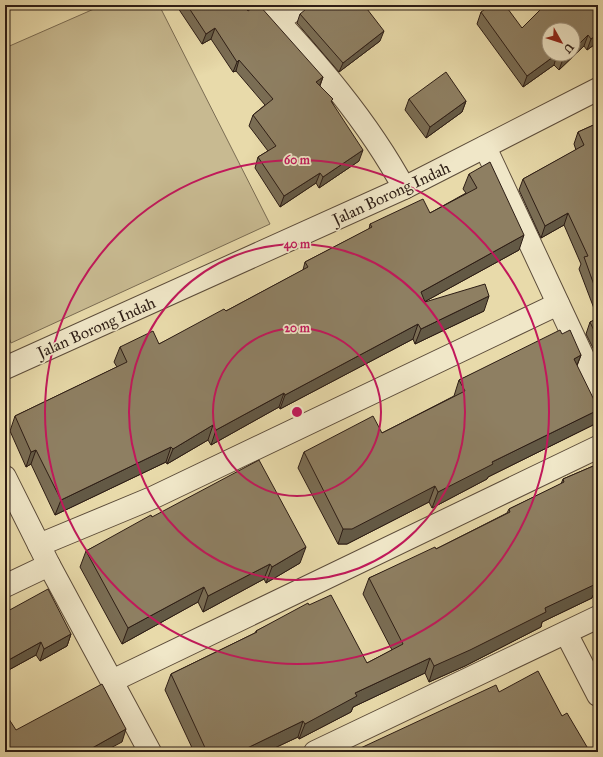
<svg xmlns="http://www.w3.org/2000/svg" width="603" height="757" font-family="'IM FELL Great Primer',serif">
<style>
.green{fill:#c8ba91;stroke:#7a6c53}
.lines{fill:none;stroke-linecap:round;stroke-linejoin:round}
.street-casing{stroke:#5c4c3a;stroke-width:24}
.street{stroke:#f0e7c8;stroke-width:22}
.wall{fill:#7a6d54;stroke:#2d1d15;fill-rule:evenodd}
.shaded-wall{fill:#635945;stroke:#2d1d15}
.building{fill:#8e7f62;stroke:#2d1d15}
.ring{fill:none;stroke:#c2185b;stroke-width:2}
.labels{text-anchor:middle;stroke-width:3.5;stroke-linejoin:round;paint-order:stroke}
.street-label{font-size:16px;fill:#2d1d15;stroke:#f0e7c8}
.centre{fill:#c2185b;stroke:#f0e7c8;stroke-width:2}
.ring-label{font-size:12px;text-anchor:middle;font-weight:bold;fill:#c2185b;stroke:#f0e7c8;stroke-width:3.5;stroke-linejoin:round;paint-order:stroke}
</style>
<rect width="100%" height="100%" fill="#e8daaa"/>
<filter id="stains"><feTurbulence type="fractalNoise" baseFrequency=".005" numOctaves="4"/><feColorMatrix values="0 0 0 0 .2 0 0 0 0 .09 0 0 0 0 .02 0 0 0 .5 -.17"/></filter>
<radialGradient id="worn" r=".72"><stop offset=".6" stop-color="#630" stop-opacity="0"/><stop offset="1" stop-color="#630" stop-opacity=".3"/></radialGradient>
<polygon class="green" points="103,5 159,5 270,224 11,343 5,327 5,48"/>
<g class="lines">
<defs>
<g id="street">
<path d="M263,5c52,55 105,116 141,183"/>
<polyline points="278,21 301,5"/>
<polyline points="485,147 598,389"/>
<polyline points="5,368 404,188 598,89"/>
<polyline points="5,477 49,565 150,752"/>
<polyline points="39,545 152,498 558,304"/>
<polyline points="5,586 49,565"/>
<polyline points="566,633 598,695"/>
<polyline points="112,681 598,447"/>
<polyline points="315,752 598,617"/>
</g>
</defs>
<use href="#street" class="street-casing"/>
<use href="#street" class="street"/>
</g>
<g class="wall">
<polygon points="176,5 244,5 248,11 323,77 320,86 332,102 359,161 319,188 316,183 280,207 255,168 258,157 268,151 249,126 253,115 265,105 236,71 233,72 211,39 202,44"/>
<path d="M598,5v37l-11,8 -3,-4 -25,24 -5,-5 -31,22 -46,-63 4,-12 41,16zM573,30v24h-24z"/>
<polygon points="300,14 380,41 339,72 297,23"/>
<polygon points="409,99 466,101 462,112 426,138 405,110"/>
<polygon points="598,123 598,358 586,334 590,322 598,319 579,269 581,264 564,225 541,238 519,190 523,179 576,150 574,144 578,132"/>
<polygon points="469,174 519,250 424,302 484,311 415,344 413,339 280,409 279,407 211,445 208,440 167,464 166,462 55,515 31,464 26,467 10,431 15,416 117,367 114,362 120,347 159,344 226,311 303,270 305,262 369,229 370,224 430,213 466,193 463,189"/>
<polygon points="562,334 581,355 577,366 593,425 488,477 487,479 432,508 429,502 347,544 338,544 298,468 304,452 382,433 454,396 459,380"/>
<polygon points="598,464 593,595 592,598 542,622 541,627 465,666 429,682 425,673 353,707 351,712 299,739 298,737 266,752 194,752 165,690 171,674 255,633 256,631 309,605 367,663 392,650 363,594 369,578 436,549 507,513 509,509 561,484 563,479"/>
<polygon points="152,517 300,563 266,583 264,579 203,612 198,602 122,644 80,567 86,551"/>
<polygon points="5,610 6,612 71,634 67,646 40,661 36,655 5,672"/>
</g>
<g class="shaded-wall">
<polygon points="215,28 211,39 202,44 206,34"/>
<polygon points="384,31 380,41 339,72 343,63"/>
<polygon points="598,34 598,42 587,50 591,39"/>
<polygon points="588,35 584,46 559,70 563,59 569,54 573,54 573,50"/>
<polygon points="557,54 554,65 523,87 527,76"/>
<polygon points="239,60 236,71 233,72 237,62"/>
<polygon points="323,77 319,87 316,82"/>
<polygon points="466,101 462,112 426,138 430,127"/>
<polygon points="363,150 359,161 319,188 323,177"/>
<polygon points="320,173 316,183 280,207 284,196"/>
<polygon points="568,213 564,225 541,238 545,226"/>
<polygon points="524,235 519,250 415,307 421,292"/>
<polygon points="489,296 484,311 415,344 421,329"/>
<polygon points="418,324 413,339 280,409 285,395"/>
<polygon points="581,355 575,370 574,359"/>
<polygon points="284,393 279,407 211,445 216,430"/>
<polygon points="598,410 598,412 593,425 488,477 487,479 432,508 438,492 492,462"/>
<polygon points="213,425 208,440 167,464 173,449"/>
<polygon points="171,447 166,462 55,515 61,500"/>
<polygon points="36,450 31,464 26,467 31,452"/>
<polygon points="435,486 429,502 347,544 338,544 343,529"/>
<polygon points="306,547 300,563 266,583 272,567"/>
<polygon points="270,564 264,579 203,612 208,596"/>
<polygon points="598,580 598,593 593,595 592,598 542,622 541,627 465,666 429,682 434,666"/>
<polygon points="204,587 198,602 122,644 128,628"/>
<polygon points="71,634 67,646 40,661 44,649"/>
<polygon points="41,642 36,655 5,672 5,662"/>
<polygon points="430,658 425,673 353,707 351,712 299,739 305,724 355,693"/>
<polygon points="303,721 298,737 266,752 239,752"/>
<polygon points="126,729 122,742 103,752 85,752"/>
</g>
<g class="building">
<polygon points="187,5 244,5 248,11 256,5 259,5 323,77 316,82 333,99 331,101 363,150 323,177 320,173 284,196 258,157 276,146 253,115 273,99 239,60 237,62 215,28 206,34"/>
<polygon points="311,5 364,5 384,31 343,63 300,14"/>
<polygon points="491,5 505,5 522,28 545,5 598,5 598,34 591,39 588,35 573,50 573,30 549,30 549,54 557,54 527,76 481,12"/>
<polygon points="558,54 569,54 563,59"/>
<polygon points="446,72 466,101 430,127 409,99"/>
<polygon points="598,123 598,296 584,257 588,256 568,213 545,226 523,179 584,145 578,132"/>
<polygon points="490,162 524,235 421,292 425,302 485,284 489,296 421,329 418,324 285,395 284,393 216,430 213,425 173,449 171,447 61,500 36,450 31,452 15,416 127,362 120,347 153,331 159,344 224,309 226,311 308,267 305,262 372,227 370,224 423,199 430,213 477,188 469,174"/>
<polygon points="598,318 598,339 590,322"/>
<polygon points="560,330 562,334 570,330 581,355 574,359 598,408 598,410 492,462 493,464 438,492 435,486 352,529 343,529 304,452 373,416 382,433 465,391 459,380"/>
<polygon points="259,460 306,547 272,567 270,564 208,596 204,587 128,628 86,551 151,515 152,517"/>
<polygon points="598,464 598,580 597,580 598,583 545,608 546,612 470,650 434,666 430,658 355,693 357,696 305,724 303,721 239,752 207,752 171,674 257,632 256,631 308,603 309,605 331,595 367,663 403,644 369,578 435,547 436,549 510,512 509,509 564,482 563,479"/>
<polygon points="48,589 71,634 44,649 41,642 5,662 5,610 6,612"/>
<polygon points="538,671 562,716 567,713 590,752 352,752 496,685 499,692"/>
<polygon points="102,684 126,729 85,752 5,752 5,713 16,730"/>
</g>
<g class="ring">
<circle cx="297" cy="412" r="84"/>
<circle cx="297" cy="412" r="168"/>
<circle cx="297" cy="412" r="252"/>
</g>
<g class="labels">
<g class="street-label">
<text transform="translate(391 193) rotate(-25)" y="6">Jalan Borong Indah</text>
<text transform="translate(96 327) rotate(-24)" y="6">Jalan Borong Indah</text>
</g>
</g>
<circle cx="297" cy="412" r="6" class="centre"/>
<g class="ring-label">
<text x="297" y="164">60 m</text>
<text x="297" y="248">40 m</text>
<text x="297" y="332">20 m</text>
</g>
<rect width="603" height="757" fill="none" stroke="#e8daaa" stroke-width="20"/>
<rect x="6" y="6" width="591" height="745" fill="none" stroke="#2d1d15" stroke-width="2"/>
<rect x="10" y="10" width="583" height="737" fill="none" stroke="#2d1d15"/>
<g transform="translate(561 42) rotate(129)"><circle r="19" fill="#f0e7c8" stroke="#a29680"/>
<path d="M0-3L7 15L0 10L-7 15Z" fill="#8f2418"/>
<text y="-6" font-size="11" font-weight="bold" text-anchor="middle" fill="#2d1d15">U</text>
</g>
<rect width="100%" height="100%" filter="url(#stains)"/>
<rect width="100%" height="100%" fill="url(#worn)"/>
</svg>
